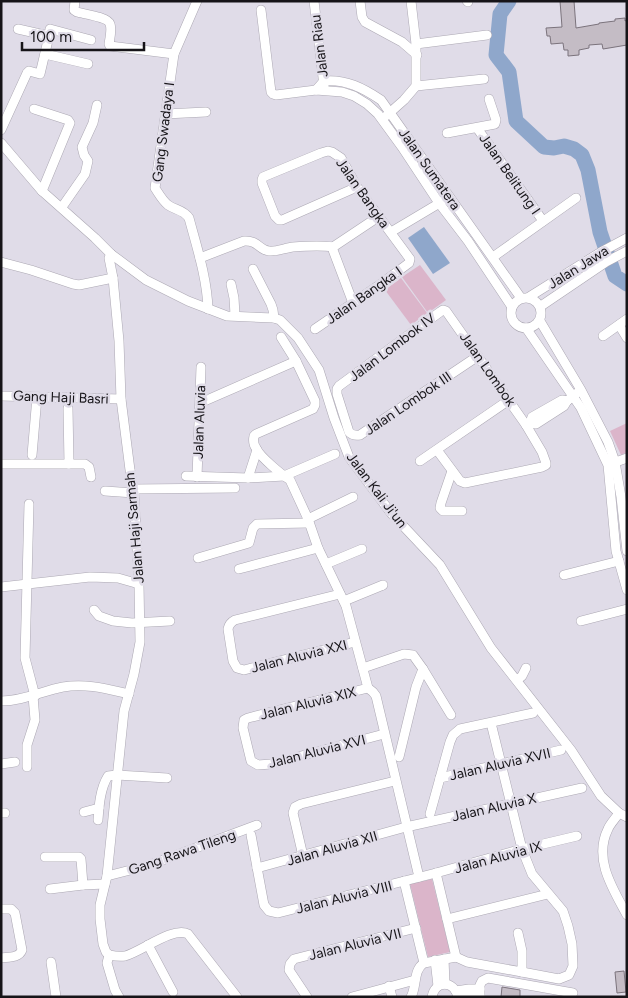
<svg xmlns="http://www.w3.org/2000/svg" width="628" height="998" font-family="Figtree,sans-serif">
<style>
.green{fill:#dbb5ca}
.water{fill:#8fa7cb}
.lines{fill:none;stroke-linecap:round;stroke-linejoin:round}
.river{stroke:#8fa7cb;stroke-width:15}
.building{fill:#c4bcc5;stroke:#7b737c}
.minor-casing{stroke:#aca8b3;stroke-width:10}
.minor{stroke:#fff;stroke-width:9}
.labels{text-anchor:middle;stroke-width:5;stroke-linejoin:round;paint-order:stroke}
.street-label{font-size:14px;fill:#161418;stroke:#e0dce8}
</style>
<rect width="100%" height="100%" fill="#e0dce8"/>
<g class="green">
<polygon points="420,265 446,300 428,313 402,277"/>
<polygon points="401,278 427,313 411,325 385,290"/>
<polygon points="627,423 627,452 621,455 610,431"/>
<polygon points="432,879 450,952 428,957 410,884"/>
</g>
<polygon class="water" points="424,227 450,263 433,274 408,238"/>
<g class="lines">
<polyline class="river" points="509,1 500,14 496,55 509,72 516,121 544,147 554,148 564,146 574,149 582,155 588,170 600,232 615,276 627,284"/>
</g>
<g class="building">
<polygon points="560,1 574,1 576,28 599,24 599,23 615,21 615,19 625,18 625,21 627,20 627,45 603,49 602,44 589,45 589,48 579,50 579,55 568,56 568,50 564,50 563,43 551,44 550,36 547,36 546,28 562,27"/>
<polygon points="624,971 626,992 617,993 615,972"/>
<polygon points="502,987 520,990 520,997 501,997"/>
</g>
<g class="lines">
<defs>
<g id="minor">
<path d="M75,1l-1,9 3,2c7,2 31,5 33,12 2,5 0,14 -1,20l1,2 64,8"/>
<path d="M197,1l-23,53 -19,134c4,6 7,12 13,17 7,5 16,5 21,13 8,30 18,60 19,91"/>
<polyline points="314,1 324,86"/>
<polyline points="360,1 362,17 365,22 402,42 417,55"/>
<polyline points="467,1 468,2"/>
<polyline points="261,10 271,92 273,94 276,95 316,90 342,92 354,96 367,104 378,114 402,147 439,203 468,241 512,307"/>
<polyline points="18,29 49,36 50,29 91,40"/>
<polyline points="416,44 487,35"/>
<polyline points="45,54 88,64"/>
<polyline points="416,86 484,79"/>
<path d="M316,90l8,-9c22,-2 39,7 57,19l140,198"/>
<polyline points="34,109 68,120 70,123 42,191"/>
<polyline points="165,114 206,112"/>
<polyline points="386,116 404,100 416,86 416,44 411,1"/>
<polyline points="477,128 543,221"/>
<polyline points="1,130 27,73 29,71 40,74 49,36"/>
<polyline points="447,133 495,124 496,120 489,99"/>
<polyline points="1,143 42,191 95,238 111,254 146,280 188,301 227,316 274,318 280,320 298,338 319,370 334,418 349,457 391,513 440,565 491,648 571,750 601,796 619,813 627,817"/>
<polyline points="62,207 85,174 88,161 84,155 82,147 93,123 97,105"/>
<polyline points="391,232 443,201"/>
<polyline points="333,247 333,250 353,303"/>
<polyline points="333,247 378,217"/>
<polyline points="493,257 576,198"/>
<path d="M200,258l44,-17c14,-1 15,9 25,10 7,1 16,-3 24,-4 13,-1 28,-2 40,0"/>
<polyline points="1,262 31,270 73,284 79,285 113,278"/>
<polyline points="253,269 271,304 273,310 274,318"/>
<polyline points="231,284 234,298 235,315"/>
<polyline points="529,297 601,252 627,238"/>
<circle cx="526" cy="313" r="15"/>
<polyline points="541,306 606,262 627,251"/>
<polyline points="540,321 581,390 608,442 615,462 621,497 627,551"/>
<polyline points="619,325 627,338"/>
<polyline points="526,328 581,408 608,465 616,551 627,590"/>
<polyline points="315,329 378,286 409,263 410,259 357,187 341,158 332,152 328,151 321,153 263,177 262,180 262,183 275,216 279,220 282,220 357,187"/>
<polyline points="603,336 627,319"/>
<path d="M281,337l15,24 19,40v4l-2,4 -57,25 -2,2c-1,5 -1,8 2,12 3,8 26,27 34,32l18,39 10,29 28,58 22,82 5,4 3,4 43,181"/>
<polyline points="1,396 121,399"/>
<polyline points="200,403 296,361"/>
<polyline points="68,408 69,464"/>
<polyline points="530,423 532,417 562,400 567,401"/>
<polyline points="526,425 530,423 536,424 564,406 567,401 577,393"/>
<path d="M437,450l23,31 5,2 77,-16 4,-2v-2l-4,-11 -16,-27 -80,-114 -3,-1 -3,2 -101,74 -2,3v5l12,38c3,3 6,4 11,3l118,-79"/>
<polyline points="32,455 37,397"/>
<polyline points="420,461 509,400"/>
<polyline points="1,464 85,464 89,467 91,477"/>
<polyline points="610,464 627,458"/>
<polyline points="452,471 441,503 440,508 443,511 462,511"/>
<polyline points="186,476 248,478 284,476 335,454"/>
<polyline points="197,477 201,367"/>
<polyline points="248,478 257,450"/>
<polyline points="133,489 235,488"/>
<polyline points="105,491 134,493"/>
<polyline points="29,504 25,658 35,696"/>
<polyline points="308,519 353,497"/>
<polyline points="198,558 249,543 253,528 257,524 309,523"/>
<polyline points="326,564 362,549"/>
<polyline points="239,569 318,548"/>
<polyline points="564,575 619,561"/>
<polyline points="1,587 90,577 118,578 139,584"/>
<path d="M340,594l-105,26c-4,2 -6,4 -7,9l5,32 4,7 7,2 111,-28"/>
<polyline points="344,601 383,585"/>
<polyline points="94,610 99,616 113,621 132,623 170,621"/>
<polyline points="581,621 627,609"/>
<polyline points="363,668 404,654 413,655 423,669 451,715"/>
<polyline points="517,680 522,676 526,668"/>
<polyline points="368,688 248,718 244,720 243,728 251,761 258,765 271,764 384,734"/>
<path d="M1,701c22,0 41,-10 62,-14 23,-4 44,2 66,7"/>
<polyline points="491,723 522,849 532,874 563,911 568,926 572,944 573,966 569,975 559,979 522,972"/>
<polyline points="399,757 416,687 423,669"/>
<polyline points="1,764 15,762"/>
<polyline points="27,767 27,745 35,720 33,696"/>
<polyline points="440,778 561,750"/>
<polyline points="84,812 99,808"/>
<polyline points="1,813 5,813"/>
<path d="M619,813c-4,6 -9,11 -11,16 -15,30 5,60 19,86"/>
<polyline points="430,814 450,742 453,735 460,729 533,713"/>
<path d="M98,820c1,-14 2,-31 10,-44l9,-1 50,3"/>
<polyline points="251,835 264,905 269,911 278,913 436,873 522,849 577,836"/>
<polyline points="303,856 293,813 295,807 301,804 395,781"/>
<polyline points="45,857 79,857 81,859 83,885"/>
<polyline points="257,868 406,827 582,788"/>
<polyline points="436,873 456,957"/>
<polyline points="107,876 150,865 257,825"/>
<polyline points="404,881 424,963"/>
<polyline points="50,889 83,885 105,884"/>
<path d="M1,909h10l4,4 7,37c-3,8 -13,7 -21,8"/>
<polyline points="447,919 548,894"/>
<polyline points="148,945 173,992"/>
<polyline points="109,955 106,952 103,944 100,919 100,905 107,876 124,711 134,674 140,642 139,584 134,493 130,470 121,399 119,341 113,278 109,258 111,254"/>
<path d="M109,955c5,1 10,2 16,1 16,-4 48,-30 63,-22l49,63"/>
<polyline points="109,955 107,963 115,990 119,997"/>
<polyline points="456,957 467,962 522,972 522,951 518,933"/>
<polyline points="444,959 445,984"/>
<polyline points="435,960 438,986"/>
<polyline points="51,962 56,997"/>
<polyline points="389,986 392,997"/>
<polyline points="456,991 469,989 480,989"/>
<polyline points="307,997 289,970 290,964 294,959 416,928"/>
<polyline points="352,997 415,980"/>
<path d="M411,997c6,-11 2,-27 13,-34l32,-6"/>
<path d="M432,997c3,-17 22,-17 26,0"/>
<polyline points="463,997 480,996"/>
<polyline points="480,997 480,985 482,981 488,978 573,993"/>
</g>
</defs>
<use href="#minor" class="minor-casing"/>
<use href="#minor" class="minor"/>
</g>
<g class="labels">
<g class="street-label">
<text transform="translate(319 46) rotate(-97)" y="5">Jalan Riau</text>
<text transform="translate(163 132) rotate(-83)" y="5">Gang Swadaya I</text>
<text transform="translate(430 169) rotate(55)" y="5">Jalan Sumatera</text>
<text transform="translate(510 174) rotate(55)" y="5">Jalan Belitung I</text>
<text transform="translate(363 193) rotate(55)" y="5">Jalan Bangka</text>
<text transform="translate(578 267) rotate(-32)" y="5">Jalan Jawa</text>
<text transform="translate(364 295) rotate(-35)" y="5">Jalan Bangka I</text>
<text transform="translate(392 347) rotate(-37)" y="5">Jalan Lombok IV</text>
<text transform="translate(488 369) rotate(55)" y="5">Jalan Lombok</text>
<text transform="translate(61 397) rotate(2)" y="5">Gang Haji Basri</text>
<text transform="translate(408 403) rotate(-34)" y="5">Jalan Lombok III</text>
<text transform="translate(199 422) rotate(-88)" y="5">Jalan Aluvia</text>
<text transform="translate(377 490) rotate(53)" y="5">Jalan Kali Ji'un</text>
<text transform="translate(134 528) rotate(-95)" y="5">Jalan Haji Sarmah</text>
<text transform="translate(299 656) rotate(-14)" y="5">Jalan Aluvia XXI</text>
<text transform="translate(308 703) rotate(-14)" y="5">Jalan Aluvia XIX</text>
<text transform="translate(317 751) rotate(-14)" y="5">Jalan Aluvia XVI</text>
<text transform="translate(500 764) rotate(-13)" y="5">Jalan Aluvia XVII</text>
<text transform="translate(494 807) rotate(-13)" y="5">Jalan Aluvia X</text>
<text transform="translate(332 848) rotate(-16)" y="5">Jalan Aluvia XII</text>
<text transform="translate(182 852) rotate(-19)" y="5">Gang Rawa Tileng</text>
<text transform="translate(498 857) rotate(-15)" y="5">Jalan Aluvia IX</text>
<text transform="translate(344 897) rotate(-14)" y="5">Jalan Aluvia VIII</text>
<text transform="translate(355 944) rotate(-14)" y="5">Jalan Aluvia VII</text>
</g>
</g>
<rect width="628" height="998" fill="none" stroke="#161418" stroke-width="5"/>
<path d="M22 42v8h122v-8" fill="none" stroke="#161418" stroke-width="2.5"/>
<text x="30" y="42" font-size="15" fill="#161418" stroke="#e0dce8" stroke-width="4" paint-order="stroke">100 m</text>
</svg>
